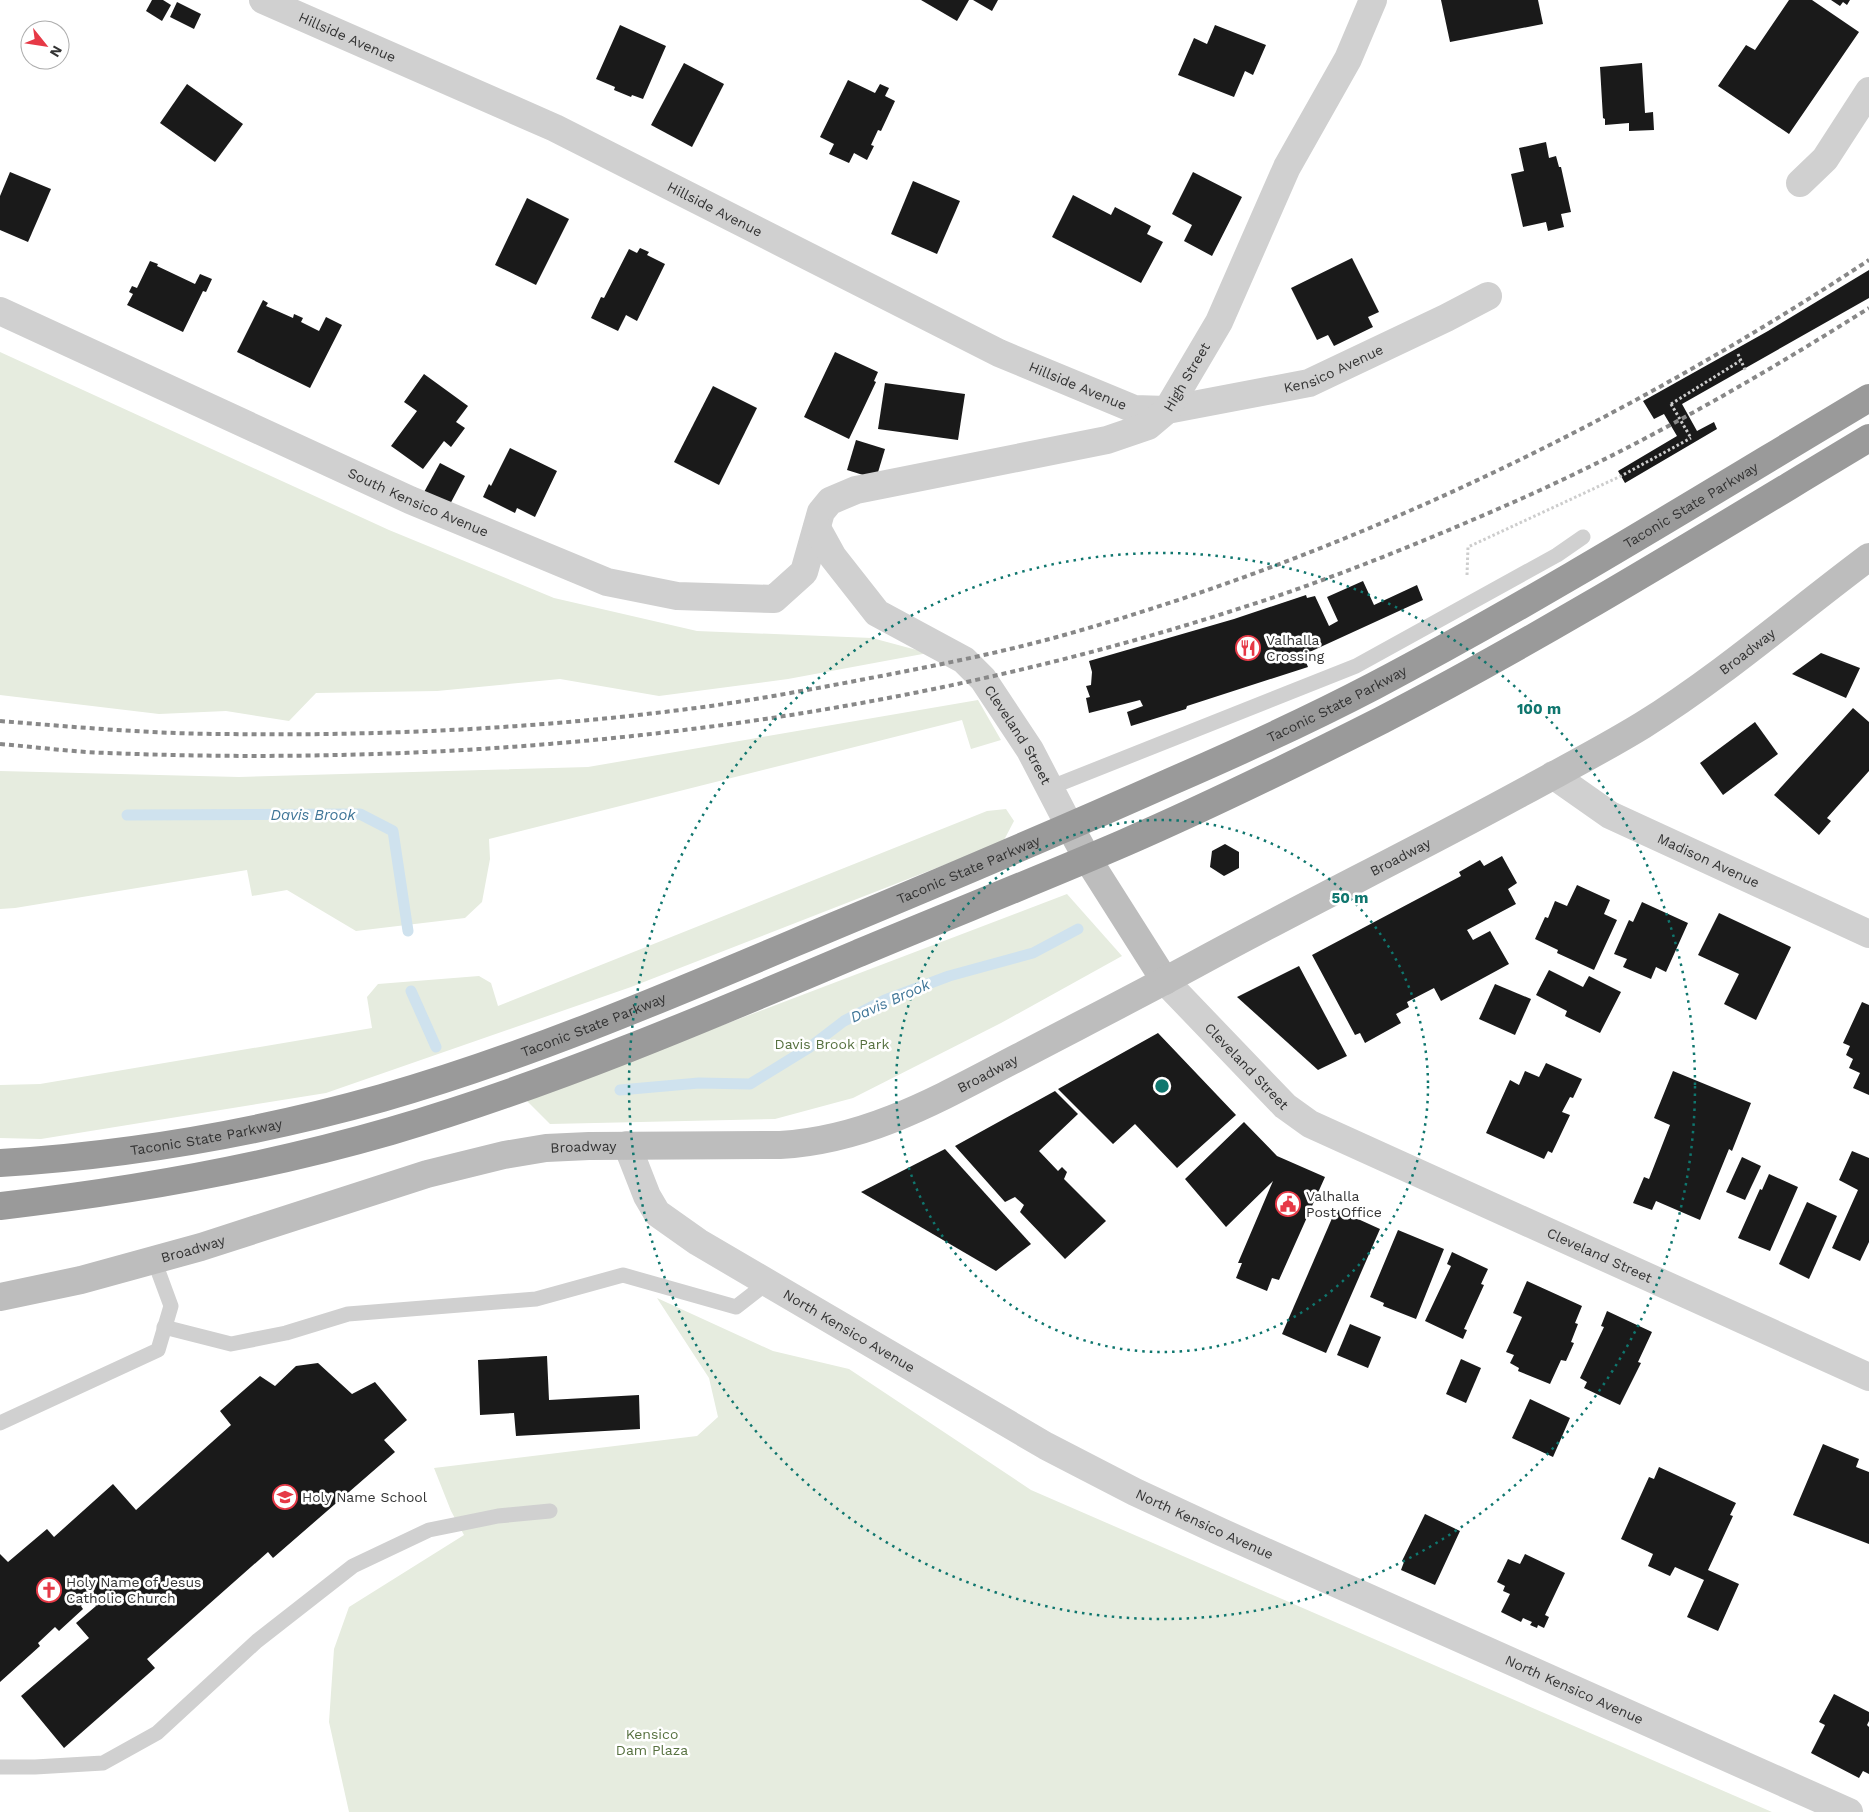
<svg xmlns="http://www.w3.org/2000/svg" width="1869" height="1812" font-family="'Work Sans',sans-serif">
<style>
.green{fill:#e6ecdf}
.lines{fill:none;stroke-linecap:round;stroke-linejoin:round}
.stream{stroke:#cfe2ee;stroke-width:11}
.building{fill:#1a1a1a}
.path{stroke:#cdcdcd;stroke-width:3;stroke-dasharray:2.5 2.5;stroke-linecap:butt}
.lane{stroke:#d0d0d0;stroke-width:15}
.street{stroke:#d0d0d0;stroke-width:28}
.secondary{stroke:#bdbdbd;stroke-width:28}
.highway{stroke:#9a9a9a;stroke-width:28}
.rail{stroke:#888;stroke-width:4;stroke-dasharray:5 4;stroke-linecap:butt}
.path-bridge{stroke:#cdcdcd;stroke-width:3;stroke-dasharray:2.5 2.5;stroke-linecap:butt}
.ring{fill:none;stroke:#0f766e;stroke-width:2.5;stroke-dasharray:2.5 5}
.labels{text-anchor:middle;stroke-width:5;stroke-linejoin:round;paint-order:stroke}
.street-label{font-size:14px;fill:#333;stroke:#fff}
.poi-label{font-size:14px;fill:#333;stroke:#fff;text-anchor:start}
.park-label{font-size:14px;fill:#56703f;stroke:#fff}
.water-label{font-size:15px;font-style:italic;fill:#3f7597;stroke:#fff}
.centre{fill:#0f766e;stroke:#fff;stroke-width:2.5}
.ring-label{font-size:15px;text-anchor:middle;font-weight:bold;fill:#0f766e;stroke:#fff;stroke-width:5;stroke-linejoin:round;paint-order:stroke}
</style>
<rect width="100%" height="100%" fill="#fff"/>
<g class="green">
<polygon points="0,352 389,530 554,598 697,631 872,638 928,653 788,679 659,696 560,679 437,691 316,693 289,721 226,711 159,714 0,695"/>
<polygon points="978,700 1001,740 971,749 962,720 489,839 490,859 482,902 465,918 356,931 287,890 252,896 247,870 15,908 0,909 0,771 239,777 588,767"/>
<polygon points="1006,809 1014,821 1003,842 631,987 326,1093 41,1139 0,1138 0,1085 40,1084 372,1028 367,997 378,984 479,976 491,983 498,1006 987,811"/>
<polygon points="1067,894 1122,956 1001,1023 853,1098 775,1119 550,1124 526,1100"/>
<polygon points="657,1298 773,1351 849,1369 1031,1490 1772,1812 349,1812 329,1722 334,1649 349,1607 464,1535 451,1511 434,1468 697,1436 718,1417 709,1378"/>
</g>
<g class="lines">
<g class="stream">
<polyline points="127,815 360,814 393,831 408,931"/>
<polyline points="411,991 436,1047"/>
<polyline points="620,1090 699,1083 750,1084 810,1047 844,1021 885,1000 949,976 1033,953 1078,929"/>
</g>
</g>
<g class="building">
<polygon points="152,0 163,0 171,5 162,21 146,11"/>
<polygon points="921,0 969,0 957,21"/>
<polygon points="973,0 998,0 992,11"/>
<polygon points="1441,0 1538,0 1543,24 1450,42"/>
<polygon points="1789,0 1812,0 1859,32 1789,134 1718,86 1746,45 1755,50"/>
<polygon points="1831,0 1850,0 1847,5 1843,2 1840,6"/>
<polygon points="177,2 201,14 194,29 170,17"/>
<polygon points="620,25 666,46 643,99 632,95 631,97 614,90 615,87 596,79"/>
<polygon points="1215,25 1266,45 1253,75 1245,71 1234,97 1178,75 1194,38 1207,44"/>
<polygon points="684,63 724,84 692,147 651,125"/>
<polygon points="1642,63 1645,113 1653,112 1654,130 1629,131 1629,123 1605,125 1605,119 1603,118 1600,67"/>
<polygon points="848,80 875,93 880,84 889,88 885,96 895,101 881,131 878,130 871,145 874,146 867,160 854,153 849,163 829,154 834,144 820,137"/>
<polygon points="187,84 243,124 215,162 160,123"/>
<polygon points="1546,142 1549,158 1556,156 1559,167 1561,167 1571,212 1561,214 1564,227 1548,231 1546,222 1523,227 1511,174 1524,171 1519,148"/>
<polygon points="10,172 51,189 28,242 0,230 0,196"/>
<polygon points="1193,172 1242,197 1212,256 1184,241 1192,225 1172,214"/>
<polygon points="913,181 960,201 937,254 891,234"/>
<polygon points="1073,195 1111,215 1115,207 1151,226 1147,234 1163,242 1141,283 1052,237"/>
<polygon points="527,198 569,219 536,285 495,265"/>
<polygon points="640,248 649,252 647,255 665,264 637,321 626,315 618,331 591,318 601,297 604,298 629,249 637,253"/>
<polygon points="1352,258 1379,312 1368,317 1373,327 1334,346 1328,335 1317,340 1291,288"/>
<polygon points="150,261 158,264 157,266 195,284 200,274 212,279 206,292 203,291 183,332 127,305 133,294 129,292 132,286 137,288"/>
<polygon points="1869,270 1869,298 1682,404 1697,431 1714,422 1717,429 1625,483 1618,471 1677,436 1664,414 1654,419 1643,401 1768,331"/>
<polygon points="263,300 268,303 266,306 293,318 294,314 303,318 301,322 319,331 326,317 342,325 310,388 237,352"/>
<polygon points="835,352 878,372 874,381 876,382 849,439 804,417"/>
<polygon points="424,374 468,406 456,422 465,428 451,447 444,441 423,469 391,446 417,411 404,402"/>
<polygon points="885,383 965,394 958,440 878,429"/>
<polygon points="713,386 757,408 719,485 674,462"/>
<polygon points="856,440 885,449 876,479 847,470"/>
<polygon points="510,448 557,471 535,517 517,508 515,513 483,497 489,484 491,486"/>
<polygon points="440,463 465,476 448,508 423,494"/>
<polygon points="1363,581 1374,605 1417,585 1423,600 1303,655 1308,667 1187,706 1186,709 1131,726 1127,712 1143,706 1140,700 1089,713 1086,698 1090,697 1086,686 1091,685 1092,672 1089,661 1234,619 1306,595 1307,598 1315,596 1329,626 1338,621 1327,597"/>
<polygon points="1821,653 1860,668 1846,698 1792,674"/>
<polygon points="1853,708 1869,722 1869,771 1827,818 1831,821 1819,835 1774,795"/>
<polygon points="1755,722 1778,754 1723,795 1700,763"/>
<polygon points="1225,844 1239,852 1239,868 1224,876 1210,867 1212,851"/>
<polygon points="1502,856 1517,883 1508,889 1516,904 1467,930 1473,940 1490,931 1509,964 1441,1001 1434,988 1407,1002 1409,1007 1396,1014 1401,1023 1365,1043 1360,1033 1355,1035 1312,955 1461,876 1459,872 1480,860 1484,866"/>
<polygon points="1577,885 1610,900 1604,914 1617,920 1594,970 1557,953 1558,950 1535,939 1545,917 1548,918 1555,901 1567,906"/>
<polygon points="1642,902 1688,923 1666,972 1656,967 1651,979 1623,967 1627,959 1614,954 1629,920 1633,922"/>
<polygon points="1719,913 1791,947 1756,1020 1724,1004 1739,974 1698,955"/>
<polygon points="1299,966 1347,1056 1318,1070 1237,997"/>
<polygon points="1549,970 1583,987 1589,976 1621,992 1600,1033 1565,1016 1567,1011 1536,995"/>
<polygon points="1495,984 1531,999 1515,1035 1479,1019"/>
<polygon points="1862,1002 1869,1005 1869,1095 1853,1088 1860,1073 1849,1068 1853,1059 1846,1055 1850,1046 1843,1043"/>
<polygon points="1158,1033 1236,1115 1177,1168 1135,1124 1113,1144 1058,1089"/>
<polygon points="1546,1063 1582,1079 1573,1098 1570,1097 1562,1112 1570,1115 1552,1153 1548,1151 1544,1159 1486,1133 1510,1080 1519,1085 1525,1071 1539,1077"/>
<polygon points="1673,1071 1751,1103 1732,1151 1729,1149 1700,1220 1656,1201 1652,1210 1633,1203 1644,1177 1649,1179 1670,1125 1654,1118"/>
<polygon points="1055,1091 1078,1114 1039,1151 1058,1171 1062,1167 1067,1172 1064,1179 1106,1221 1065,1259 1020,1212 1024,1205 1015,1197 1005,1202 955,1146"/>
<polygon points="1244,1122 1277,1156 1325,1177 1279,1280 1272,1278 1267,1291 1236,1278 1242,1263 1238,1263 1273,1181 1226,1227 1185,1179"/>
<polygon points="945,1149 1031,1244 996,1271 861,1192"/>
<polygon points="1852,1151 1869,1158 1869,1242 1860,1261 1832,1248 1858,1190 1839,1180"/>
<polygon points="1742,1157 1761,1166 1745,1200 1726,1192"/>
<polygon points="1769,1174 1798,1187 1770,1251 1738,1238 1760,1189 1762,1190"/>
<polygon points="1807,1202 1837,1216 1809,1279 1779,1264"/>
<polygon points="1336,1209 1380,1229 1326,1353 1282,1334"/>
<polygon points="1398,1230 1444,1249 1416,1319 1383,1306 1384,1303 1370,1297"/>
<polygon points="1452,1252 1488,1269 1481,1284 1484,1285 1464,1329 1467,1330 1463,1339 1425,1321 1451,1266 1447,1264"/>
<polygon points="1527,1281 1582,1306 1575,1323 1578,1324 1571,1342 1574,1343 1566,1361 1561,1360 1550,1384 1518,1371 1519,1368 1510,1363 1514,1355 1506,1352 1522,1317 1513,1313"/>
<polygon points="1607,1311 1652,1332 1638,1362 1641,1363 1620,1405 1584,1388 1587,1382 1580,1378 1604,1327 1601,1326"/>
<polygon points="1350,1324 1381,1337 1368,1368 1337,1355"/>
<polygon points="547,1356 549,1400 639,1395 640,1429 516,1436 514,1413 480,1415 478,1360"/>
<polygon points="1461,1359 1481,1368 1466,1403 1446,1394"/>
<polygon points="318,1363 352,1394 375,1382 407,1420 384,1440 395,1452 273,1558 268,1552 147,1659 155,1668 64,1748 21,1696 89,1638 76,1623 96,1606 90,1598 81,1606 83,1609 59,1631 55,1627 38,1643 40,1646 0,1682 0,1554 8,1562 47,1529 54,1537 113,1484 136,1510 231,1425 220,1411 260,1376 275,1386 296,1366"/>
<polygon points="1530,1399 1570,1418 1553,1457 1512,1438"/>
<polygon points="1823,1444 1859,1459 1856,1467 1869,1472 1869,1544 1793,1515"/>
<polygon points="1659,1467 1736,1503 1730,1515 1733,1516 1708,1570 1739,1584 1718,1631 1687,1617 1704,1580 1675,1567 1670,1576 1648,1566 1653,1554 1621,1539 1649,1477 1654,1479"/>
<polygon points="1425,1514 1460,1531 1435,1585 1401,1570 1404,1562 1402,1561"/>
<polygon points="1525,1554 1565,1573 1545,1615 1549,1617 1544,1628 1538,1625 1537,1628 1530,1625 1532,1622 1523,1618 1521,1622 1501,1612 1510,1594 1503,1591 1505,1586 1497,1582 1508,1559 1520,1564"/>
<polygon points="1834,1694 1869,1712 1869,1721 1867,1725 1869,1727 1869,1774 1863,1771 1859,1778 1811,1753 1825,1725 1819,1722"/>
</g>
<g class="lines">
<g class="path">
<polyline points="1738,354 1746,372"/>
<polyline points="1671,404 1740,361"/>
<polyline points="1467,575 1468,547 1621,476 1691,438"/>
</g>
<g class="lane">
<polyline points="1049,788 1356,666 1557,555 1583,537"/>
<polyline points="164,1327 231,1344 286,1333 348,1314 536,1299 623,1275 736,1307 767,1283"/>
<polyline points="0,1423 158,1350 171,1306 154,1260"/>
<polyline points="0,1767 35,1767 103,1763 157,1733 257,1641 353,1566 429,1530 498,1516 550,1511"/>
</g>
<g class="street">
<path id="s1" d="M263,0l292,128 444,225 135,56 33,1 142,-27 137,-65 42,-22"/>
<polyline points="1800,183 1825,159 1869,91"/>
<path id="s2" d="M0,311l410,189 197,82 70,14 97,3 30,-27 17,-60 9,-11 26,-11 251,-50 41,-14 19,-16 52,-88 68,-155 61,-108 25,-59"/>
<path id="s3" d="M817,528l16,29 44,56 87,47 19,19 47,71 40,77"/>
<path id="s4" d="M1553,775l57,40 259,119"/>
<path id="s5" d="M1165,981l120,125 25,18 559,253"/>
<path id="s6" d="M627,1145l20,51 10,17 41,29 348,204 89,46 86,40 628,280"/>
</g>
<g class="secondary">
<polyline points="1070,827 1087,858 1165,981"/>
<path id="s7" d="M0,1297l81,-17 120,-33 226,-73 77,-19 42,-7 43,-2 191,-1c89,-5 162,-48 239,-88 59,-31 118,-61 177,-93 108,-59 219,-113 327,-172 40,-22 81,-43 120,-67 80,-50 151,-112 226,-168"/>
</g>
<g class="highway">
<path id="s8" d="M0,1163c130,-8 257,-30 382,-65 154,-44 303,-109 450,-171 113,-47 226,-95 338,-145 69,-30 137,-61 204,-96 169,-89 331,-190 495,-288"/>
<path d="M0,1206c132,-15 263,-38 391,-75 160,-47 315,-113 468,-178 88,-37 177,-72 265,-110 87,-38 173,-80 258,-123 166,-86 327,-186 487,-282"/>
</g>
<g class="rail">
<path d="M0,721c75,6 151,13 227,13 151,2 303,-5 453,-24 58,-7 117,-18 175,-29 68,-13 136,-26 202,-44 288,-80 563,-213 812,-377"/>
<path d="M0,744c36,3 72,8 108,9 382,15 769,-27 1133,-145 91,-29 179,-65 266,-103 126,-55 246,-124 362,-197"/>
</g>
<polyline class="path-bridge" points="1671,404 1691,438"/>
</g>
<g class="ring">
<circle cx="1162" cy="1086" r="266"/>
<circle cx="1162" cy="1086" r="533"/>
</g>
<defs>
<symbol id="restaurant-ring" viewBox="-11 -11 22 22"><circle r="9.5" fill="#fff" stroke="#e63946" stroke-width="1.5"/><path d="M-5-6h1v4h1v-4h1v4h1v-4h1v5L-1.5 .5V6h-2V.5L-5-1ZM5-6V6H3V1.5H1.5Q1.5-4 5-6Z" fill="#e63946"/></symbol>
<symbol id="civic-ring" viewBox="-11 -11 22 22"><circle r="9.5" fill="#fff" stroke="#e63946" stroke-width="1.5"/><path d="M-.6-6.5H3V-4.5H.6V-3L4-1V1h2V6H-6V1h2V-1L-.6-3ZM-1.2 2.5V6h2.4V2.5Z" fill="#e63946"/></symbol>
<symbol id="school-ring" viewBox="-11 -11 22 22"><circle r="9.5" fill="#fff" stroke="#e63946" stroke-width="1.5"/><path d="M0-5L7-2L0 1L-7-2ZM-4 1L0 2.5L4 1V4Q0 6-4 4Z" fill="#e63946"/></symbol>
<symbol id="church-ring" viewBox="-11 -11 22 22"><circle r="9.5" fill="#fff" stroke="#e63946" stroke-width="1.5"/><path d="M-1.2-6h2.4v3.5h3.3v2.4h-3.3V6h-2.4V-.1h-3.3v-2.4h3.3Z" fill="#e63946"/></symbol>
</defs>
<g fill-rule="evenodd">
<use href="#restaurant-ring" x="1234" y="634" width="28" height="28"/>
<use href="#civic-ring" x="1274" y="1190" width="28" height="28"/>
<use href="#school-ring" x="271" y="1483" width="28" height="28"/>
<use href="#church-ring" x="35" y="1576" width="28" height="28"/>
</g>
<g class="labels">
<g class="street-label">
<text dy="5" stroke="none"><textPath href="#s1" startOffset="92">Hillside Avenue</textPath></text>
<text dy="5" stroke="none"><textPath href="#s1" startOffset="498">Hillside Avenue</textPath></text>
<text dy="5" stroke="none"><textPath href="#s1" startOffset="1168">Kensico Avenue</textPath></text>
<text dy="5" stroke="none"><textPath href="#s2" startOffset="1341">High Street</textPath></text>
<text dy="5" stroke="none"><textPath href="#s1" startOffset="902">Hillside Avenue</textPath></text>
<text dy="5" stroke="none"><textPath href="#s2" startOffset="460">South Kensico Avenue</textPath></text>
<text dy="5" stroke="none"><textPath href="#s8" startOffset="1828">Taconic State Parkway</textPath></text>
<text dy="5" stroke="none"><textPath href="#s7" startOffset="1892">Broadway</textPath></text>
<text dy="5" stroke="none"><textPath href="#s8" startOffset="1422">Taconic State Parkway</textPath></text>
<text dy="5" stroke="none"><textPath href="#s3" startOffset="296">Cleveland Street</textPath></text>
<text dy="5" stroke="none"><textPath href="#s7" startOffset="1488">Broadway</textPath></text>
<text dy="5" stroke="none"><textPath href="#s4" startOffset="178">Madison Avenue</textPath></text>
<text dy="5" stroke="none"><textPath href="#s8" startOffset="1018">Taconic State Parkway</textPath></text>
<text dy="5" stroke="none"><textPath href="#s8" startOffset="612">Taconic State Parkway</textPath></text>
<text dy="5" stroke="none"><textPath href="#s5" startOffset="118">Cleveland Street</textPath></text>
<text dy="5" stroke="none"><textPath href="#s7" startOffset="1022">Broadway</textPath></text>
<text dy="5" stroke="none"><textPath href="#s8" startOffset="208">Taconic State Parkway</textPath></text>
<text dy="5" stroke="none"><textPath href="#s7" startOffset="604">Broadway</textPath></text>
<text dy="5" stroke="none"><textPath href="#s7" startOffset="199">Broadway</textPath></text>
<text dy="5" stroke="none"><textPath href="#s5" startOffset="522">Cleveland Street</textPath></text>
<text dy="5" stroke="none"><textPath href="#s6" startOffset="300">North Kensico Avenue</textPath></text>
<text dy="5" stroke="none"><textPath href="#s6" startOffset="705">North Kensico Avenue</textPath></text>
<text dy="5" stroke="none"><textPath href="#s6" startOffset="1110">North Kensico Avenue</textPath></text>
</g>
<g class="poi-label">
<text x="1266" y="645">Valhalla<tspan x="1266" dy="16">Crossing</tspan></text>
<text x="1306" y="1201">Valhalla<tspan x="1306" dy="16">Post Office</tspan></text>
<text x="302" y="1502">Holy Name School</text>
<text x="66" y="1587">Holy Name of Jesus<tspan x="66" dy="16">Catholic Church</tspan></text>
</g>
<g class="park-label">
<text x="832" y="1049">Davis Brook Park</text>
<text x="652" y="1739">Kensico<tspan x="652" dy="16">Dam Plaza</tspan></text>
</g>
<g class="water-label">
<text x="313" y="820">Davis Brook</text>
<text transform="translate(890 1001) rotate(-24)" y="5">Davis Brook</text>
</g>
</g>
<circle cx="1162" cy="1086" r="8" class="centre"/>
<g class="ring-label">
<text x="1539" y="714">100 m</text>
<text x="1350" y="903">50 m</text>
</g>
<g transform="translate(45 45) rotate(120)"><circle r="24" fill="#ffffff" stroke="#adadad"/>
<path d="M0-4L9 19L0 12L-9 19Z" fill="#e63946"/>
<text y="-8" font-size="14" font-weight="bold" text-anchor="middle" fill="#333333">N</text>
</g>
</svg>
